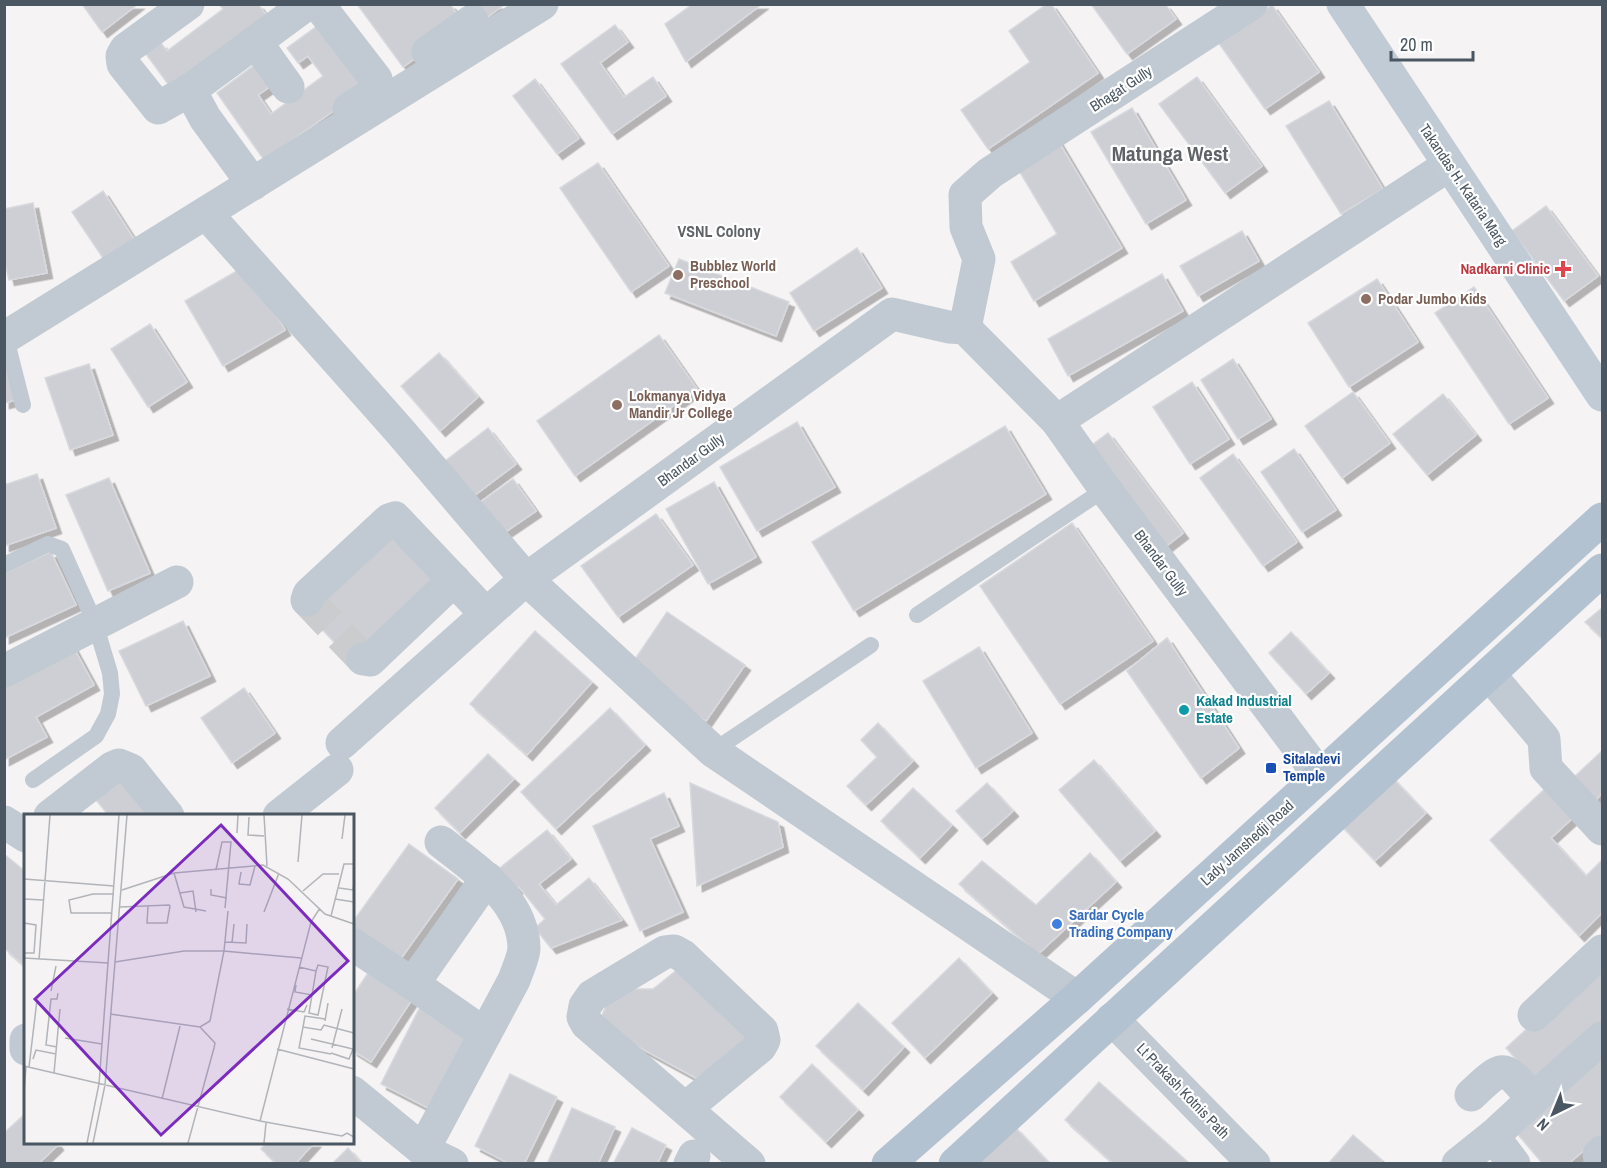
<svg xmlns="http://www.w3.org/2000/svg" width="1607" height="1168" font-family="'Archivo Narrow',sans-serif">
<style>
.building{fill:#cdcfd5;stroke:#d7d9de;stroke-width:1.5;filter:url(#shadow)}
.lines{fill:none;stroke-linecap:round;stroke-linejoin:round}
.street-tunnel{stroke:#caccce;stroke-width:33;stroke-dasharray:33 16;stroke-linecap:butt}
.lane{stroke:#c1cad2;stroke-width:16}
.street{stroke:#c1cad2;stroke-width:33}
.secondary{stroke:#c1cbd6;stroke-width:33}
.primary{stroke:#b3c2d1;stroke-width:33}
.health-dot{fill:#e0444e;stroke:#fff;stroke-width:2}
.education-dot{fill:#8d6e63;stroke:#fff;stroke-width:2}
.culture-dot{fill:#0f9aa8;stroke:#fff;stroke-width:2}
.transit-dot{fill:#1a4fb4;stroke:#fff;stroke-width:2}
.shop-dot{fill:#3f7fe0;stroke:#fff;stroke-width:2}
.labels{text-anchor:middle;stroke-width:4.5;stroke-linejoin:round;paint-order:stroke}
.street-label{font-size:15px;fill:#4a5661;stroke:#fff}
.education-label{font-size:15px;font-weight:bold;fill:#785e54;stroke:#fff;text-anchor:start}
.health-label{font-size:15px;font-weight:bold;fill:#be3a42;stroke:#fff;text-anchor:end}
.culture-label{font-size:15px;font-weight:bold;fill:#0d838f;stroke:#fff;text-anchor:start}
.transit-label{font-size:15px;font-weight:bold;fill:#164399;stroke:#fff;text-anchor:start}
.shop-label{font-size:15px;font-weight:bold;fill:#366cbe;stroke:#fff;text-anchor:start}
.neighbourhood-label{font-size:16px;font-weight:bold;fill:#5f6368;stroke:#fff}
.district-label{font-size:21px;font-weight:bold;fill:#5f6368;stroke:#fff}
.inset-road{fill:none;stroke:#b1b4b9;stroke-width:1.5}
.view{fill:#7b2cbf;fill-opacity:0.15;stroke:#7b2cbf;stroke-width:3}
.inset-edge{fill:none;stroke:#4a5661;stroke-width:3}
</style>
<defs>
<filter id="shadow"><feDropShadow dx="5.5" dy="5.5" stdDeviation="0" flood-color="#0004"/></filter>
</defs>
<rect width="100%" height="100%" fill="#f5f3f3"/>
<g class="building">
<polygon points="82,4 138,4 102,32"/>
<polygon points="219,4 258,4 269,19 173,91 146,54 161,43 167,51 223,9"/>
<polygon points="357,4 450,4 463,23 403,67"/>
<polygon points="468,4 505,4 481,22"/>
<polygon points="693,4 762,4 686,62 665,24"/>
<polygon points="1047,4 1051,4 1098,73 988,149 961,110 1030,62 1009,31"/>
<polygon points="1091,4 1165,4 1176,19 1127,54"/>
<polygon points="1272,5 1319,72 1265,109 1218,42"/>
<polygon points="324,21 370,85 264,160 217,93 257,63 272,85 258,95 271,114 323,76 308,56 298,63 287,48"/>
<polygon points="615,25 628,42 600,63 624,97 653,77 666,96 612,134 561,64"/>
<polygon points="1197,77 1262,166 1225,193 1159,104"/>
<polygon points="535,79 579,138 557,154 513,96"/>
<polygon points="1329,101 1383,189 1341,214 1286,126"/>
<polygon points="1132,108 1186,200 1146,224 1091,132"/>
<polygon points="1057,139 1122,248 1034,301 1011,262 1057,234 1015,164"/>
<polygon points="598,163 669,266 631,292 560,188"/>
<polygon points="103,191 141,250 111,270 72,212"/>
<polygon points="33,203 47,273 9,280 4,259 4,209"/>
<polygon points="1546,206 1598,276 1564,301 1512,231"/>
<polygon points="1242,231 1259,261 1198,296 1180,266"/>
<polygon points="857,248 882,288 814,331 790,293"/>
<polygon points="679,259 789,302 776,336 665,293"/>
<polygon points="247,265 285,330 223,366 185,301"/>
<polygon points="1162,274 1183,311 1068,376 1048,339"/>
<polygon points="1377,279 1418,342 1349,387 1308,323"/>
<polygon points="1474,287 1548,398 1509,424 1435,313"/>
<polygon points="150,324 187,382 148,407 111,349"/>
<polygon points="659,335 697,389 575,476 537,421"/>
<polygon points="439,353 478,397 440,431 401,386"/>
<polygon points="1233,359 1271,419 1238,439 1201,380"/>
<polygon points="4,364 16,400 4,403"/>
<polygon points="89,364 113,435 70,450 45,378"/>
<polygon points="1192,382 1229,439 1190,464 1153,407"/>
<polygon points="1353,392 1390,443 1342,478 1305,426"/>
<polygon points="1443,394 1476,435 1427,475 1393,434"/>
<polygon points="797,422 835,487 757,531 720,467"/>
<polygon points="1005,426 1046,494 854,611 812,542"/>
<polygon points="488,428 516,464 471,498 444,462"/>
<polygon points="1108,433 1183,533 1160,551 1084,451"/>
<polygon points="1294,449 1336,510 1302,532 1261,472"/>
<polygon points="1233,454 1297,542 1263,566 1200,478"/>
<polygon points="37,474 56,528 4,546 4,485"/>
<polygon points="109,478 150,573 108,591 66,495"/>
<polygon points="513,479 536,511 498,537 475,506"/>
<polygon points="714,482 756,557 708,584 666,509"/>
<polygon points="656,514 693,565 618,617 581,566"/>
<polygon points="1072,523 1153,641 1060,704 980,586"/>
<polygon points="393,524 445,582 355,664 302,608"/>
<polygon points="51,552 76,605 4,638 4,573"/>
<polygon points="1602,608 1602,638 1585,622"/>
<polygon points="667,612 745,665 706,721 629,668"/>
<polygon points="183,621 210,676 146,706 119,651"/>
<polygon points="535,631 592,682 527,755 470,704"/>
<polygon points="1291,632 1329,673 1306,694 1269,653"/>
<polygon points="1167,638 1239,748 1201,778 1127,671"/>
<polygon points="1167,638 1239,748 1201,778 1127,671"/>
<polygon points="70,641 94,685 36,717 47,737 4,760 4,677"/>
<polygon points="979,647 1032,733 976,768 923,681"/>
<polygon points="244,688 275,733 232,763 201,718"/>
<polygon points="610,708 645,745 556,829 521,792"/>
<polygon points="878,723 913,761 866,805 847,786 877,757 861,740"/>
<polygon points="1602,751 1602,793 1596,800 1574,777"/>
<polygon points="488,754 514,779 460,833 435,808"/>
<polygon points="1094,760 1155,831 1120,861 1059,790"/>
<polygon points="126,769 161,816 109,816 93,796"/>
<polygon points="1386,771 1426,813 1375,861 1335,819"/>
<polygon points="690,783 778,822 783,847 697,886"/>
<polygon points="987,783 1013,811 982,839 956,811"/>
<polygon points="1550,784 1577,814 1551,838 1586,876 1602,860 1602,913 1579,936 1490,840"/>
<polygon points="913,788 952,825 920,858 881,821"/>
<polygon points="664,793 679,826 650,839 683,912 640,931 593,826"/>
<polygon points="547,830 571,859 539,884 556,905 589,878 622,920 551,948 535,928 545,919 519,887 508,896 491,875"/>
<polygon points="409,844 458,879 397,964 352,932 352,923"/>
<polygon points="1090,853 1116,882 1038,954 959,884 982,861 1036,905"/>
<polygon points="4,854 26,872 26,967 4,948"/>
<polygon points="959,958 992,993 925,1058 892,1023"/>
<polygon points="1595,966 1602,974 1602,1028 1540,1085 1506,1048"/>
<polygon points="678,969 755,1037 707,1084 598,1025 613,989 653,989"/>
<polygon points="368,973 411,1001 371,1062 352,1050 352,997"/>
<polygon points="858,1003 904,1047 863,1090 816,1046"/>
<polygon points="421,1005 472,1031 432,1110 381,1084"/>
<polygon points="1602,1059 1602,1135 1568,1164 1543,1164 1515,1131"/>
<polygon points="812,1064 858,1110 826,1142 780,1097"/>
<polygon points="510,1074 557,1097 524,1164 510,1164 475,1146"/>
<polygon points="1099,1082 1190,1164 1114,1164 1065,1120"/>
<polygon points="572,1108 615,1127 598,1164 547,1164"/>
<polygon points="26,1113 26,1142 56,1142 58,1145 38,1164 4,1164 4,1133"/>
<polygon points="1015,1127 1050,1164 977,1164"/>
<polygon points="632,1128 666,1145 657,1164 613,1164"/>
<polygon points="1353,1135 1382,1160 1379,1164 1328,1164"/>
<polygon points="267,1142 315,1142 295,1164 277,1164 261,1149"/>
<polygon points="348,1148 362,1164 332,1164"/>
</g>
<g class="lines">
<polyline class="street-tunnel" points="307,600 363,659"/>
<g class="lane">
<polyline points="6,338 23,405"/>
<polyline points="4,565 48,544 62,549 95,623 110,673 112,694 108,714 96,736 33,780"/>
<polyline points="917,615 1105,489"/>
<polyline points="713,751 871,645"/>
</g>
<g class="street">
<polyline points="188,4 126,49 122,56 123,64 158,108 190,90"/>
<path d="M318,4l58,75c5,14 -17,23 -27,30"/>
<polyline points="256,42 288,87"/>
<polyline points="428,52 472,21"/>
<polyline points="253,184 205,118 190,90 307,4"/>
<polyline points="206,213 398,429 526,579 342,743"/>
<polyline points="965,328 979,259 966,227 965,195 990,173 1251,4"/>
<polyline points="4,338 542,4"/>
<polyline points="1057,421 1449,165"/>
<polyline points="307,600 309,594 389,520 395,518 486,614"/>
<polyline points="363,659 370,660 454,580"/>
<polyline points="4,671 177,582"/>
<polyline points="1489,674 1544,739 1546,768 1602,829"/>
<polyline points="50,816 112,768 119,765 131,770 168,816"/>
<polyline points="279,816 337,770"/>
<polyline points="4,822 26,836"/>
<polyline points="352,944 413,984"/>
<polyline points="1077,998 713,751 526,579 892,314 949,327 965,328 1057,421 1105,489 1320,776"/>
<polyline points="1534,1015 1602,951"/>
<polyline points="1112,1019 1254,1164"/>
<polyline points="485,1034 413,984 487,878"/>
<polyline points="26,1040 26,1049"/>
<polyline points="352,1092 423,1150 452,1164"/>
<path d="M1471,1095c35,-33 32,-30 62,4l69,-61"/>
<polyline points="686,1108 760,1047 764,1040 762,1031 683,956 674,951 665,952 592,996 585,1006 583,1017 587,1024 749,1164"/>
<path d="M423,1150l91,-170c3,-9 9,-21 10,-31 0,-49 -49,-80 -83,-107"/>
<polyline points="1599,1155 1602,1152"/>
<polyline points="690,1164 694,1156"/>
<polyline points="1458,1164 1493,1136"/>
<polyline points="1514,1164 1493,1136 1533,1099"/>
</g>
<polyline class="secondary" points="1343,4 1602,395"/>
<g class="primary">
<polyline points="888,1164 1077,998 1602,519"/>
<polyline points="955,1164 1602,570"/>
</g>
</g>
<path class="health-dot" d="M1560 260h6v6h6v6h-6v6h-6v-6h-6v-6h6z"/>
<g class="education-dot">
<circle cx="678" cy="275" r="6"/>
<circle cx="1366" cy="299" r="6"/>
<circle cx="617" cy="405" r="6"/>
</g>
<circle class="culture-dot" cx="1184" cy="710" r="6"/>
<rect class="transit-dot" x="1265" y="762" width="12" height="12" rx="3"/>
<circle class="shop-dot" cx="1057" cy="924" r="6"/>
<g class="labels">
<g class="street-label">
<text transform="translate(1121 89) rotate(-33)" y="5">Bhagat Gully</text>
<text transform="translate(1463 185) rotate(56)" y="5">Takandas H. Kataria Marg</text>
<text transform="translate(691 460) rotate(-36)" y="5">Bhandar Gully</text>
<text transform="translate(1161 563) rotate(53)" y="5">Bhandar Gully</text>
<text transform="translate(1247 843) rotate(-42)" y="5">Lady Jamshedji Road</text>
<text transform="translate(1183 1091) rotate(46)" y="5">Lt Prakash Kotnis Path</text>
</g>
<g class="education-label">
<text x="690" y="271">Bubblez World<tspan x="690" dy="17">Preschool</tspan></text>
<text x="1378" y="304">Podar Jumbo Kids</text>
<text x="629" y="401">Lokmanya Vidya<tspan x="629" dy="17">Mandir Jr College</tspan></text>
</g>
<g class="health-label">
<text x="1550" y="274">Nadkarni Clinic</text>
</g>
<g class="culture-label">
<text x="1196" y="706">Kakad Industrial<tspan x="1196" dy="17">Estate</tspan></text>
</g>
<g class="transit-label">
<text x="1283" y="764">Sitaladevi<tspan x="1283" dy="17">Temple</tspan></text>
</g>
<g class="shop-label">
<text x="1069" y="920">Sardar Cycle<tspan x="1069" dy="17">Trading Company</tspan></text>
</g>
<g class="neighbourhood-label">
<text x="719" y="237">VSNL Colony</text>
</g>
<g class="district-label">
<text x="1170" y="161">Matunga West</text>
</g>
</g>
<g transform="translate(24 814)">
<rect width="330" height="330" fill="#f5f3f3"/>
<path class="inset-road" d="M240,1l3,51M225,3l-1,18 16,1M213,19l1,-18M318,25l3,-24M274,48l4,-47M192,56l6,-28h9l-6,66M217,58l-2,12 11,1 5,-19M150,59l10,34 22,4M0,65l90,7M315,74l14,2 1,-6M187,75v6l16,3M98,76l52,-17 89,-8 25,14 37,35 29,10M279,77l20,-17h16M156,79l13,-2 3,21M0,85l19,1M311,85l19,3M96,93l49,-2 1,1 -3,17h-20l1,-17M204,97l-4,40 77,7M240,98l15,-39M88,99h-41l-2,-13 24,-6h21M307,102l13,-52h10M0,109l12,2 -2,28h-10M201,128l21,1 1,-19M208,129l2,-19M0,144l84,5M15,146l11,-145M272,171l-1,7 17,3 4,-24 -17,-4M27,177l5,-25M288,181l-3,18 9,2 10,-48 -10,-2 -2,6M263,195l17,3 3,-7M86,200l90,13 10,-6 14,-70h-40l-69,11M301,207l3,-18M279,213l2,-11 20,3M41,224l37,6M287,225l42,10 -4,10 -18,-6M33,233l-11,-2 5,-46h6l1,-6M308,234l10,-39M253,235l77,20M307,240l-32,-6 4,-21 18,3 3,-5 30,8M9,245l3,-9 20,4M0,252l236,55 82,15 5,-3 7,4M5,253l8,-67M30,259l6,-64M0,278l2,-25M138,285l18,-73M236,307l51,-199 9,-14M63,329l12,-59 20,-269M69,329l12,-58 22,-270M164,329l26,-95 1,-5 -15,-16M240,329l2,-20"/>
<path class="view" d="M197,11l127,136 -187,174 -126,-136z"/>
<rect width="330" height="330" class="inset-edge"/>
</g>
<rect width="1607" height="1168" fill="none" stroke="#4a5661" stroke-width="12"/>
<g transform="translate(1553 1114) rotate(223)" stroke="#ffffff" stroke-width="4.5" paint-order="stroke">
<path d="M0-4.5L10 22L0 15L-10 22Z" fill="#4a5661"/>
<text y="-9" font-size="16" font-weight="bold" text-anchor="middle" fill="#4a5661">N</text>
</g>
<path d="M1391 51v9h82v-9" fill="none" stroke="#4a5661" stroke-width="3"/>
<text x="1400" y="51" font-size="18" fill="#4a5661" stroke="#ffffff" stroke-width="4.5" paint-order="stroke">20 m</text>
</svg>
